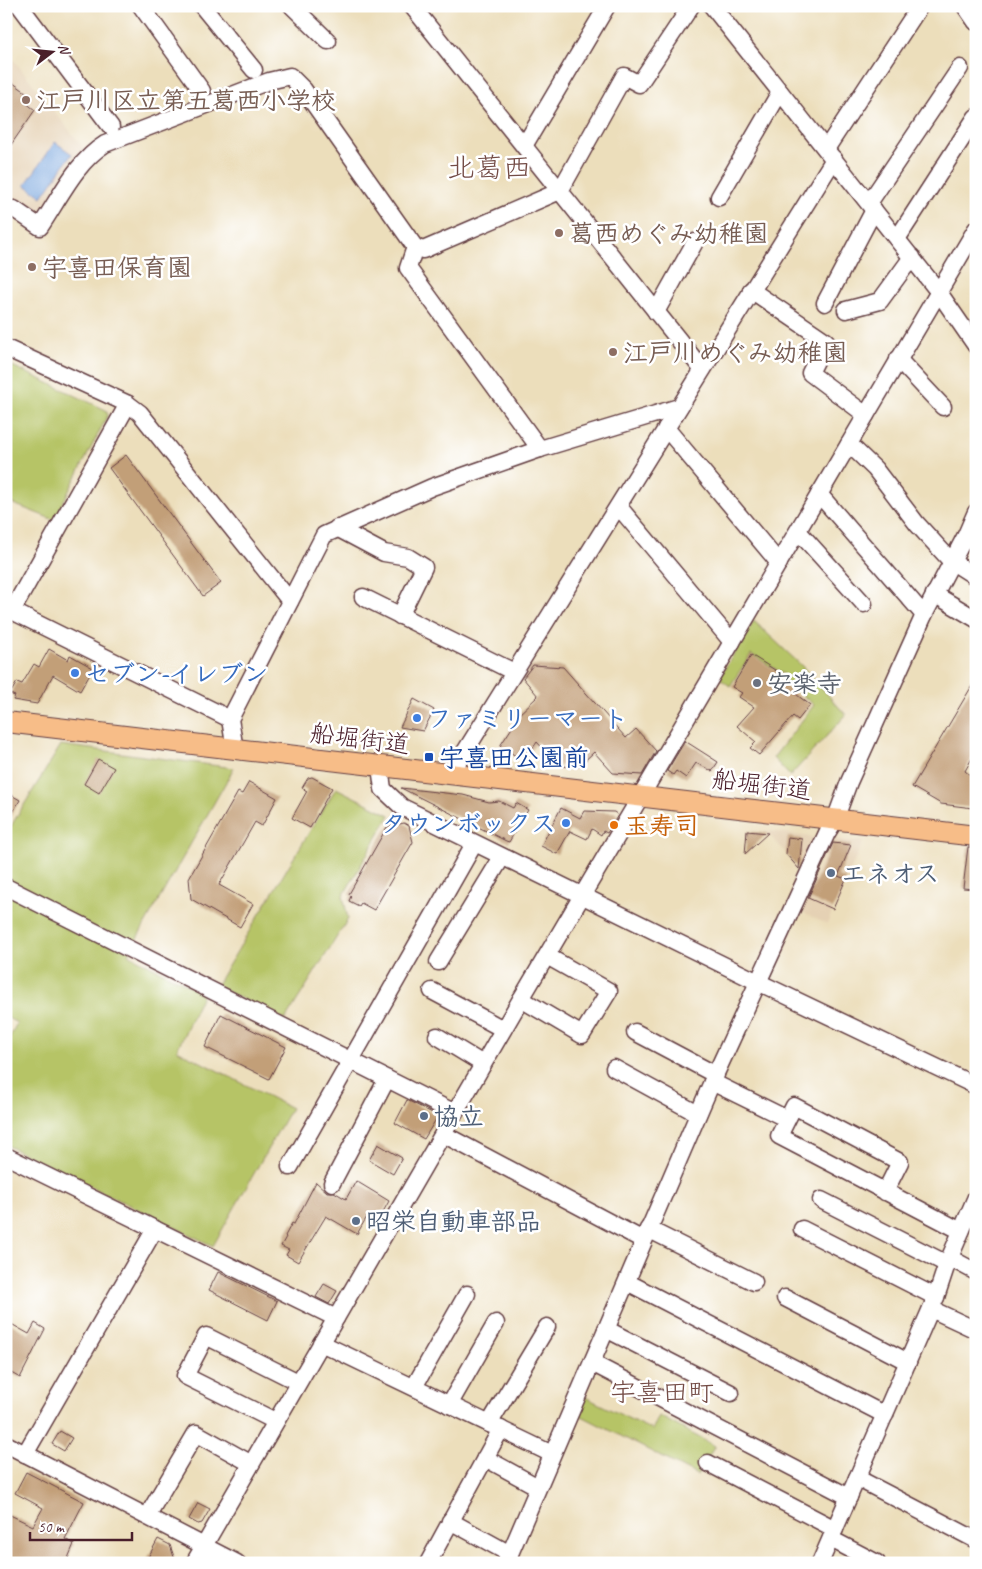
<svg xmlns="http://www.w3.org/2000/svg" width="982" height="1569" font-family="Caveat,'Klee One',sans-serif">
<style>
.built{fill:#e5d1b4}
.green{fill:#b6c466;stroke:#807248}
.water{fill:#73a2dc;stroke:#5e6084}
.building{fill:#c29f78}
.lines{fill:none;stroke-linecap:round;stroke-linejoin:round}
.minor-casing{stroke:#623c41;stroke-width:19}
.major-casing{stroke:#623c41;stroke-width:22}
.minor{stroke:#fff;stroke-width:16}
.major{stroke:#f7bd88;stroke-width:20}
.education-dot{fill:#8d6e63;stroke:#fff;stroke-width:2}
.shop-dot{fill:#3f7fe0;stroke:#fff;stroke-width:2}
.worship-dot{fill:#6b7280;stroke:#fff;stroke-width:2}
.transit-dot{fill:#1a4fb4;stroke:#fff;stroke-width:2}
.food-dot{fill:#e8710a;stroke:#fff;stroke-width:2}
.service-dot{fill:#5c6f8a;stroke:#fff;stroke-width:2}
.labels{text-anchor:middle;stroke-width:5;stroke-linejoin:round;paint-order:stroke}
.education-label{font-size:25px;font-weight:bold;fill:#785e54;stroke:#fff;text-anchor:start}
.shop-label{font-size:25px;font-weight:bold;fill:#366cbe;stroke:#fff;text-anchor:start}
.worship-label{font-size:25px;font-weight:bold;fill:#5b616d;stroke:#fff;text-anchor:start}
.street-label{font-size:25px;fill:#4a1f2b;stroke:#fff}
.transit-label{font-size:25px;font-weight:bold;fill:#164399;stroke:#fff;text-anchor:start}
.food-label{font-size:25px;font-weight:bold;fill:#c56008;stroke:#fff;text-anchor:start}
.service-label{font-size:25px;font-weight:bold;fill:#4e5e75;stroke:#fff;text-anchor:start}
.neighbourhood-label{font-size:26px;fill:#744c46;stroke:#fff}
.quarter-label{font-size:28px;fill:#744c46;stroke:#fff}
</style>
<rect width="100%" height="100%" fill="#fff"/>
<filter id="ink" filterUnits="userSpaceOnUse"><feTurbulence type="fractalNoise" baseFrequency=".02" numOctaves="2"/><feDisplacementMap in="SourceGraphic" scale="10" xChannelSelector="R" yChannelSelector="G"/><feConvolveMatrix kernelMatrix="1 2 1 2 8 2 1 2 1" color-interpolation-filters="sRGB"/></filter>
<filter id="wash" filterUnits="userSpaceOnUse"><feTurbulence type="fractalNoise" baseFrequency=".0096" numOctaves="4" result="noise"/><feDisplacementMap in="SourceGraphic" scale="20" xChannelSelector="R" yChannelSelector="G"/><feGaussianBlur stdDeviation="1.12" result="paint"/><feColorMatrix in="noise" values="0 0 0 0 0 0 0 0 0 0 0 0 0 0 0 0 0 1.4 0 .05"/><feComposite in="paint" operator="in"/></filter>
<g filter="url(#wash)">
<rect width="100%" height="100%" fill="#ecdebb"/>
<g class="built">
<polygon points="6,50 85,150 37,216 6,195"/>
<polygon points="765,830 817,838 803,872 786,853"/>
<polygon points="832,839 863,842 827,924 799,911"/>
</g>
<g class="green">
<polygon points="6,363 106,410 108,415 54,520 6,501"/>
<polygon points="754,621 803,667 846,715 790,776 773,758 814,705 783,679 785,675 751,654 730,686 719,678"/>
<polygon points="61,745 234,768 128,954 203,993 177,1050 291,1108 213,1246 6,1145 6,1044 17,1023 6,1017 6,834"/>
<polygon points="336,788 390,815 343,896 348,919 285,1020 216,986"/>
<polygon points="583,1396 652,1430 659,1416 715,1446 697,1475 578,1414"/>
</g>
<polygon class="water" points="55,142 72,154 42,197 25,185"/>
<g id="blocks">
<g class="building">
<polygon points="6,78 30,95 25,102 35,110 6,152"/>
<polygon points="126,455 221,583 203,596 109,468"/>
<polygon points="49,649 68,660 70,655 93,668 80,691 53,675 37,704 13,700 15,696 10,694 17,682 22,684 34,664 39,667"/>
<polygon points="751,655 783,675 779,681 810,705 798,720 793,716 759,755 750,748 756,742 737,726 754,707 739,697 742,693 732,687"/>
<polygon points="533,665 563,667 626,738 636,729 656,751 642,775 613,773 594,752 578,767 559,766 537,742 524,761 500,746 517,720 515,718 538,696 523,678"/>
<polygon points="976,679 976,751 965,771 976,780 976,801 973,808 941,804 912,787"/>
<polygon points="414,699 434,710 423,731 400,727"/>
<polygon points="685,741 718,762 712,771 696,763 686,778 676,771 673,775 667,771"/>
<polygon points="98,759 114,768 99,793 84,784"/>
<polygon points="312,777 332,788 310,828 292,818 307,791 302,788 308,778"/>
<polygon points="249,782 277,798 262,826 255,822 219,885 253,904 240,927 191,899 189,878 238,792 242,794"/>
<polygon points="401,788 463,795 489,802 499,801 513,808 516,803 528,810 509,842 506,841"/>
<polygon points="6,792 20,800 6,824"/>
<polygon points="561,808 580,818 584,811 614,812 618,815 607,833 603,831 601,835 592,829 587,839 570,831 557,854 541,846"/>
<polygon points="404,823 409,826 413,842 374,910 361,903 359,906 349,901 351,896 349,894 387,827"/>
<polygon points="747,831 768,833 745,854"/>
<polygon points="788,837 802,839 799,869 786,854"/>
<polygon points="833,843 851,845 838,876 846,879 833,909 808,898"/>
<polygon points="968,847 976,848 976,889 963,888"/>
<polygon points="221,1014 286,1047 269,1079 205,1047"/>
<polygon points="407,1100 438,1116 424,1139 395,1123"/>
<polygon points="378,1144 402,1158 393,1174 369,1160"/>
<polygon points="356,1181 389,1201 378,1221 368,1215 357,1234 326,1216 298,1262 286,1255 289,1250 281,1246 286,1237 285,1236 292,1223 294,1224 316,1182 327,1192 334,1192 346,1199"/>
<polygon points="218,1272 277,1301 268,1320 209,1290"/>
<polygon points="324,1284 337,1291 329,1304 316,1297"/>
<polygon points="6,1321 29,1334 35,1323 45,1329 20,1378 6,1370"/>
<polygon points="60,1431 72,1438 64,1451 52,1444"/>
<polygon points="26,1472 84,1502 65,1539 74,1544 66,1563 27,1563 16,1558 14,1562 6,1558 6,1513 33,1526 43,1508 15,1493"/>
<polygon points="198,1503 210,1509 202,1523 198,1524 189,1519"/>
<polygon points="158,1539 170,1545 176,1563 145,1563"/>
</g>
</g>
</g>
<g filter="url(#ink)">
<use href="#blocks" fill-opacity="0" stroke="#623c41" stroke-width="1"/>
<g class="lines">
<defs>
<g id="minor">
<polyline points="20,6 111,127"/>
<polyline points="141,6 202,91"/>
<polyline points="202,6 254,70"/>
<polyline points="292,6 328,41"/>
<polyline points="412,6 702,369"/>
<polyline points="712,6 938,291 976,346"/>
<polyline points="965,6 976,22"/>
<polyline points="524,146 607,6"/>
<polyline points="826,149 920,6"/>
<polyline points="719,197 780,92"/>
<polyline points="869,203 960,68"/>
<path d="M6,211l8,-2 26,18c19,-28 36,-65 65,-83l164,-63 21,-5 14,14 111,157"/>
<polyline points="897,239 976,117"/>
<polyline points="751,290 826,341 810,373 866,415"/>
<polyline points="825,303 874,210"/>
<polyline points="846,310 880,301 912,257"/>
<polyline points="656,312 695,242"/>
<polyline points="6,348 128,404 140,413 290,601"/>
<polyline points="898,359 943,407"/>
<polyline points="666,428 779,563"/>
<polyline points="849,444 875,469 917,524 951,561 976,577"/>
<polyline points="540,449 408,268 415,247 423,250 560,191 624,76 639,84 691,6"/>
<polyline points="819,494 924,615"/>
<polyline points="619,507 732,642"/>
<polyline points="337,528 384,553 408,557 424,567 400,616"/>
<polyline points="798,531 864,604"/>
<polyline points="934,594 976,619"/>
<polyline points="363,597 514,672"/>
<polyline points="6,608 230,719"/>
<polyline points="12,611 128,404"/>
<polyline points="235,750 230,719 324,535 432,487 540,449 679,407"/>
<polyline points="380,767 383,789 402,807 760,983 976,1086"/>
<polyline points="451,774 834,159"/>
<polyline points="6,887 455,1113"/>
<polyline points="438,962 502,857"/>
<polyline points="432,991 503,1029"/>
<polyline points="521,999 582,1035 609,991 547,956"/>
<polyline points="635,1032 716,1075"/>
<polyline points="437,1036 483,1064"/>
<polyline points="614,1068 698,1114"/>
<polyline points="712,1082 787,1119"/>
<polyline points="443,1134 643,1240"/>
<polyline points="6,1156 336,1318"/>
<polyline points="290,1167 474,844"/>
<polyline points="332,1183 387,1079"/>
<polyline points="885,1192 900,1162 794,1106 779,1136 961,1231"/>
<polyline points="821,1200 947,1264"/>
<polyline points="648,1229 754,1282"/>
<polyline points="802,1229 936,1297"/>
<polyline points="950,1258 976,1272"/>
<polyline points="627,1282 885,1415"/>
<polyline points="785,1298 908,1362"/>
<polyline points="931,1309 976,1330"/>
<polyline points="606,1329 731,1393"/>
<polyline points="321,1343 552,1454"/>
<polyline points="592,1363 849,1497"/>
<polyline points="414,1387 467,1294"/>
<polyline points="449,1405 496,1323"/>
<polyline points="275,1421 185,1376 206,1336 298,1382"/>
<polyline points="489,1424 547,1327"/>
<polyline points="6,1444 237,1563"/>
<polyline points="25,1454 155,1229"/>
<polyline points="485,1458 538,1487"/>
<polyline points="708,1463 835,1529"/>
<polyline points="857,1478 976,1540"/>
<polyline points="152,1508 196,1433 250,1463"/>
<polyline points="450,1521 510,1554"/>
<polyline points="831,1539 877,1563"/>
<polyline points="194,1563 521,999 976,229"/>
<polyline points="428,1563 501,1429"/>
<polyline points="506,1563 712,1082 827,833 835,820 849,782 924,615 966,535 976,512"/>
<polyline points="820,1563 936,1297 947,1264 976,1197"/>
</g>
<polyline id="major" points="6,722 976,836"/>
</defs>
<use href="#minor" class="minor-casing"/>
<use href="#major" class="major-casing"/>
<use href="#minor" class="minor"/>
<use href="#major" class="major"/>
</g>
</g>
<g class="education-dot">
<circle cx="26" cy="100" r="5"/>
<circle cx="559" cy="233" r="5"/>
<circle cx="32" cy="267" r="5"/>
<circle cx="613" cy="352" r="5"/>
</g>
<g class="shop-dot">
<circle cx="75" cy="673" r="5"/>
<circle cx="417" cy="718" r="5"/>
<circle cx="566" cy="823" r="5"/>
</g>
<circle class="worship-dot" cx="757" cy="683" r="5"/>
<rect class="transit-dot" x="424" y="752" width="10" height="10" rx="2.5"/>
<circle class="food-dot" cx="614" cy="825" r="5"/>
<g class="service-dot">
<circle cx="831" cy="873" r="5"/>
<circle cx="424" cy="1116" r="5"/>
<circle cx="356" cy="1221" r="5"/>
</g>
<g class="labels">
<g class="education-label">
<text x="36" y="109">江戸川区立第五葛西小学校</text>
<text x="569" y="242">葛西めぐみ幼稚園</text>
<text x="42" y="276">宇喜田保育園</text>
<text x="623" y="361">江戸川めぐみ幼稚園</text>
</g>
<g class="shop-label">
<text x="85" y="682">セブン-イレブン</text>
<text x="427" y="727">ファミリーマート</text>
<text x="556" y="832" text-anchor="end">タウンボックス</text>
</g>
<g class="worship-label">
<text x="767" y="692">安楽寺</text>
</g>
<g class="street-label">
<text transform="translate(360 738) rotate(7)" y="9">船堀街道</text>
<text transform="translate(762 784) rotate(7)" y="9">船堀街道</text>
</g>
<g class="transit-label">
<text x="439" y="766">宇喜田公園前</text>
</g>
<g class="food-label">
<text x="624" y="834">玉寿司</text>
</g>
<g class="service-label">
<text x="841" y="882">エネオス</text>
<text x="434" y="1125">協立</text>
<text x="366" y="1230">昭栄自動車部品</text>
</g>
<g class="neighbourhood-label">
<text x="662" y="1401">宇喜田町</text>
</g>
<g class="quarter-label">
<text x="489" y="177">北葛西</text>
</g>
</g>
<rect width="982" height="1569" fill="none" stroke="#fff" stroke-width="25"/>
<g transform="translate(52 52) rotate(74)" stroke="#ffffff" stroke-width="4" paint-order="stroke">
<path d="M0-4L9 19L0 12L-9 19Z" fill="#4a1f2b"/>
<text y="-8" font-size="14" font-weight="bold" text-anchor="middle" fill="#4a1f2b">N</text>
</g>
<path d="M30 1532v8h102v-8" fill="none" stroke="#4a1f2b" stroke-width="2.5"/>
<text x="38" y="1532" font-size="15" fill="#4a1f2b" stroke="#ffffff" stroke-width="4" paint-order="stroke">50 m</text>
</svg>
